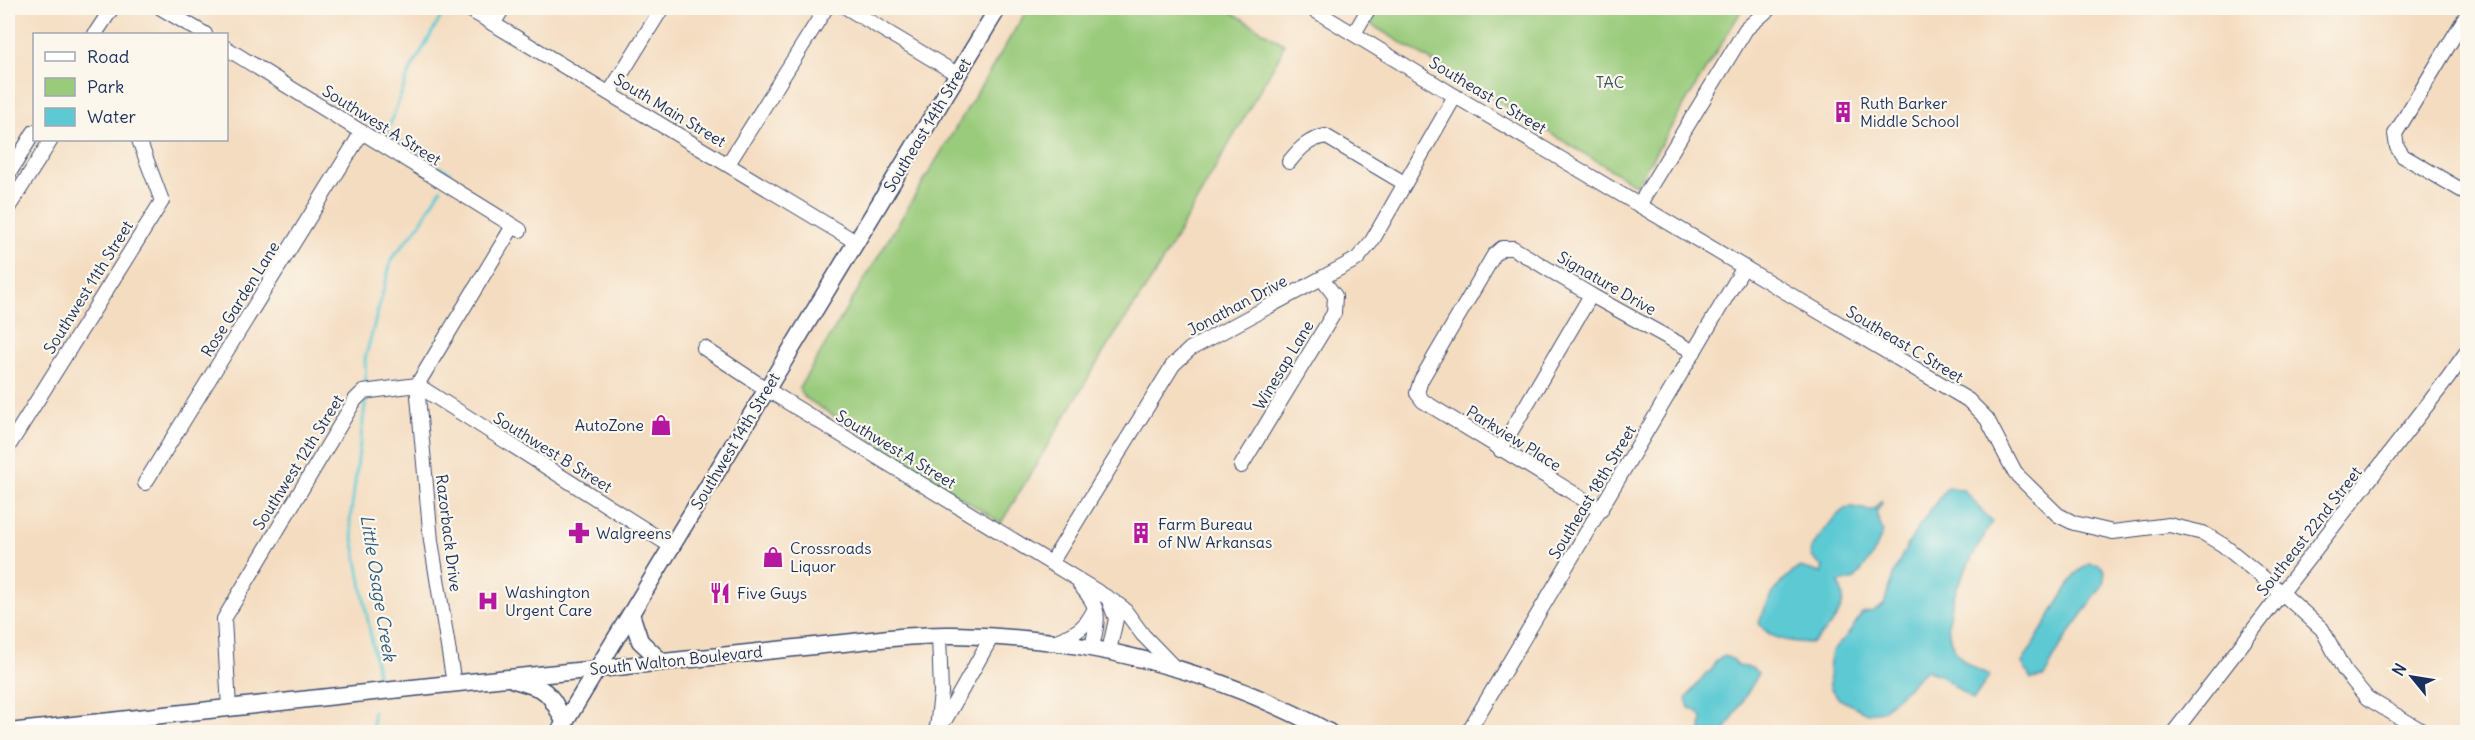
<svg xmlns="http://www.w3.org/2000/svg" width="2475" height="740" font-family="Delius,sans-serif">
<style>
.green{fill:#9acb7b;stroke:#5a7d6c;stroke-width:1.5}
.water{fill:#5cc9d3;stroke:#3c7c98;stroke-width:1.5}
.lines{fill:none;stroke-linecap:round;stroke-linejoin:round}
.stream{stroke:#5cc9d3;stroke-width:3}
.minor-casing{stroke:#3c496d;stroke-width:16}
.major-casing{stroke:#3c496d;stroke-width:19}
.minor{stroke:#fff;stroke-width:14}
.major{stroke:#fff;stroke-width:16}
.labels{text-anchor:middle;stroke-width:4.5;stroke-linejoin:round;paint-order:stroke}
.park-label{font-size:16px;fill:#3b5665;stroke:#fbf7ec}
.street-label{font-size:16px;fill:#1b2f5e;stroke:#fbf7ec}
.poi-label{font-size:16px;fill:#1b2f5e;stroke:#fbf7ec;text-anchor:start}
.water-label{font-size:18px;font-style:italic;fill:#2e5d81;stroke:#fbf7ec}
</style>
<rect width="100%" height="100%" fill="#fbf7ec"/>
<filter id="ink" filterUnits="userSpaceOnUse"><feTurbulence type="fractalNoise" baseFrequency=".0167" numOctaves="2"/><feDisplacementMap in="SourceGraphic" scale="12" xChannelSelector="R" yChannelSelector="G"/><feConvolveMatrix kernelMatrix="1 2 1 2 8 2 1 2 1" color-interpolation-filters="sRGB"/></filter>
<filter id="wash" filterUnits="userSpaceOnUse"><feTurbulence type="fractalNoise" baseFrequency=".008" numOctaves="4" result="noise"/><feDisplacementMap in="SourceGraphic" scale="24" xChannelSelector="R" yChannelSelector="G"/><feGaussianBlur stdDeviation="1.35" result="paint"/><feColorMatrix in="noise" values="0 0 0 0 0 0 0 0 0 0 0 0 0 0 0 0 0 1.4 0 .05"/><feComposite in="paint" operator="in"/></filter>
<g filter="url(#wash)">
<rect width="100%" height="100%" fill="#f4dcc0"/>
<g class="green">
<polygon points="1028,8 1225,8 1284,44 1280,55 1152,279 1108,345 1001,523 804,397 799,388"/>
<polygon points="1369,8 1745,8 1741,11 1636,185 1362,19"/>
</g>
<g class="water">
<path d="M1947,488l16,1 29,33c-27,49 -82,125 -2,153l-17,25 -33,-25 -14,-5 -44,41 -15,2 -28,-14 -9,-11 -1,-21 3,-16 18,-19 12,-19 12,-2 10,-6c10,-45 35,-81 63,-117z"/>
<path d="M1881,501l1,2 -6,10 7,19 -10,23 -18,24 -16,4c1,6 5,13 4,19 -4,16 -19,32 -32,41 -19,-1 -41,-2 -52,-20 8,-24 20,-43 41,-56l21,6 2,-5 -11,-11 -1,-7c5,-10 28,-42 39,-43 9,0 14,4 24,3z"/>
<polygon points="2089,563 2100,565 2105,571 2103,585 2061,645 2044,677 2031,679 2022,663 2075,574"/>
<polygon points="1725,656 1734,660 1738,666 1752,668 1758,673 1757,677 1724,732 1701,732 1702,717 1696,710 1689,708 1686,699 1706,673 1711,671 1716,660"/>
</g>
<g class="lines">
<g class="stream">
<polyline points="422,155 387,132 409,73 446,8"/>
<polyline points="440,167 450,172 447,178"/>
<polyline points="366,384 365,359 392,258 418,227 441,189"/>
<polyline points="366,398 350,521 378,676"/>
<polyline points="373,711 373,732"/>
</g>
</g>
</g>
<g filter="url(#ink)">
<g class="lines">
<defs>
<g id="minor">
<polyline points="161,8 205,34"/>
<polyline points="467,8 856,242"/>
<polyline points="847,8 957,74"/>
<polyline points="1311,8 1455,96 1968,400 1987,419 2015,473 2058,515 2074,523 2113,532 2169,525 2203,533 2223,545 2282,593 2322,629 2344,670 2367,698 2424,732"/>
<polyline points="2468,13 2395,134 2397,147 2403,156 2468,194"/>
<polyline points="493,24 503,8"/>
<polyline points="1355,32 1369,8"/>
<polyline points="95,34 112,8"/>
<polyline points="226,48 520,230"/>
<polyline points="610,92 662,8"/>
<path d="M1289,162c11,-14 19,-22 36,-26l79,47"/>
<polyline points="728,164 826,8"/>
<polyline points="8,175 34,132"/>
<polyline points="1639,205 1746,29 1770,8"/>
<polyline points="8,208 51,140"/>
<polyline points="704,348 766,389 1108,598 1116,619 1109,651"/>
<polyline points="417,385 671,546"/>
<polyline points="417,385 431,541 454,684"/>
<polyline points="8,447 162,201 139,140"/>
<polyline points="1500,450 1591,295"/>
<polyline points="1241,466 1334,313 1335,296 1322,279"/>
<polyline points="145,483 362,132"/>
<polyline points="1601,510 1423,401 1417,393 1421,380 1494,255 1502,248 1513,248 1591,295 1694,352"/>
<polyline points="1051,563 1173,365 1190,349 1357,259 1372,241 1455,96"/>
<path d="M1080,585c21,24 19,31 12,62"/>
<polyline points="1110,599 1123,608 1143,635 1174,667"/>
<path d="M1054,642c21,-9 31,-12 41,-34"/>
<polyline points="229,708 224,619 355,400 363,392 417,385 513,226"/>
<polyline points="937,728 941,693 939,635"/>
<polyline points="934,732 946,718 992,636"/>
<polyline points="1468,732 1744,267"/>
<polyline points="2174,732 2448,378 2468,350"/>
</g>
<g id="major">
<polyline points="631,614 640,641 662,662"/>
<path d="M514,680c36,10 34,11 51,43"/>
<path d="M8,732c196,-21 393,-44 590,-63 79,-8 157,-17 235,-25 40,-4 81,-10 121,-9 132,2 260,34 375,97"/>
<polyline points="559,732 998,8"/>
</g>
</defs>
<use href="#minor" class="minor-casing"/>
<use href="#major" class="major-casing"/>
<use href="#minor" class="minor"/>
<use href="#major" class="major"/>
</g>
</g>
<defs>
<symbol id="building-bare" viewBox="-9 -9 18 18"><path d="M-4-6H4V6H1V3H-1V6H-4ZM-2.5-4.3h1.7v1.8h-1.7ZM.8-4.3h1.7v1.8H.8ZM-2.5-1h1.7V.8h-1.7ZM.8-1h1.7V.8H.8Z" fill="#b5179e" stroke="#fbf7ec" stroke-width="2.5" paint-order="stroke"/></symbol>
<symbol id="shop-bare" viewBox="-9 -9 18 18"><path d="M-5-2.5h2.3a2.7 3.5 0 0 1 5.4 0H5L5.5 6h-11ZM-1.5-2.5h3a1.5 2.3 0 0 0-3 0Z" fill="#b5179e" stroke="#fbf7ec" stroke-width="2.5" paint-order="stroke"/></symbol>
<symbol id="pharmacy-bare" viewBox="-9 -9 18 18"><path d="M-2-6h4v4h4v4h-4v4h-4v-4h-4v-4h4Z" fill="#b5179e" stroke="#fbf7ec" stroke-width="2.5" paint-order="stroke"/></symbol>
<symbol id="restaurant-bare" viewBox="-9 -9 18 18"><path d="M-5-6h1v4h1v-4h1v4h1v-4h1v5L-1.5 .5V6h-2V.5L-5-1ZM5-6V6H3V1.5H1.5Q1.5-4 5-6Z" fill="#b5179e" stroke="#fbf7ec" stroke-width="2.5" paint-order="stroke"/></symbol>
<symbol id="hospital-bare" viewBox="-9 -9 18 18"><path d="M-5-5h3v3.5h4V-5h3V5h-3V1.5h-4V5h-3Z" fill="#b5179e" stroke="#fbf7ec" stroke-width="2.5" paint-order="stroke"/></symbol>
</defs>
<g fill-rule="evenodd">
<use href="#building-bare" x="1828" y="97" width="30" height="30"/>
<use href="#shop-bare" x="646" y="410" width="30" height="30"/>
<use href="#pharmacy-bare" x="564" y="518" width="30" height="30"/>
<use href="#building-bare" x="1126" y="518" width="30" height="30"/>
<use href="#shop-bare" x="758" y="542" width="30" height="30"/>
<use href="#restaurant-bare" x="705" y="578" width="30" height="30"/>
<use href="#hospital-bare" x="473" y="586" width="30" height="30"/>
</g>
<g class="labels">
<g class="park-label">
<text x="1610" y="88">TAC</text>
</g>
<g class="street-label">
<text transform="translate(1488 95) rotate(31)" y="6">Southeast C Street</text>
<text transform="translate(670 110) rotate(31)" y="6">South Main Street</text>
<text transform="translate(382 125) rotate(32)" y="6">Southwest A Street</text>
<text transform="translate(927 125) rotate(-59)" y="6">Southeast 14th Street</text>
<text transform="translate(1607 283) rotate(30)" y="6">Signature Drive</text>
<text transform="translate(88 287) rotate(-58)" y="6">Southwest 11th Street</text>
<text transform="translate(240 299) rotate(-58)" y="6">Rose Garden Lane</text>
<text transform="translate(1237 305) rotate(-28)" y="6">Jonathan Drive</text>
<text transform="translate(1905 344) rotate(31)" y="6">Southeast C Street</text>
<text transform="translate(1283 365) rotate(-59)" y="6">Winesap Lane</text>
<text transform="translate(1514 438) rotate(32)" y="6">Parkview Place</text>
<text transform="translate(735 441) rotate(-59)" y="6">Southwest 14th Street</text>
<text transform="translate(896 449) rotate(31)" y="6">Southwest A Street</text>
<text transform="translate(553 452) rotate(32)" y="6">Southwest B Street</text>
<text transform="translate(298 462) rotate(-58)" y="6">Southwest 12th Street</text>
<text transform="translate(1592 492) rotate(-59)" y="6">Southeast 18th Street</text>
<text transform="translate(2309 531) rotate(-52)" y="6">Southeast 22nd Street</text>
<text transform="translate(449 533) rotate(83)" y="6">Razorback Drive</text>
<text transform="translate(676 660) rotate(-6)" y="6">South Walton Boulevard</text>
</g>
<g class="poi-label">
<text x="1860" y="109">Ruth Barker<tspan x="1860" dy="18">Middle School</tspan></text>
<text x="644" y="431" text-anchor="end">AutoZone</text>
<text x="1158" y="530">Farm Bureau<tspan x="1158" dy="18">of NW Arkansas</tspan></text>
<text x="596" y="539">Walgreens</text>
<text x="790" y="554">Crossroads<tspan x="790" dy="18">Liquor</tspan></text>
<text x="505" y="598">Washington<tspan x="505" dy="18">Urgent Care</tspan></text>
<text x="737" y="599">Five Guys</text>
</g>
<g class="water-label">
<text transform="translate(378 588) rotate(81)" y="6">Little Osage Creek</text>
</g>
</g>
<rect width="2475" height="740" fill="none" stroke="#fbf7ec" stroke-width="30"/>
<rect x="33" y="33" width="195" height="108" fill="#fbf7ec" stroke="#a1a7b3" stroke-width="1.5"/>
<rect x="45" y="52" width="30" height="9" fill="#ffffff" stroke="#a1a7b3" stroke-width="1.5"/>
<text x="87" y="63" font-size="18" fill="#1b2f5e">Road</text>
<rect x="45" y="78" width="30" height="18" fill="#9acb7b" stroke="#a1a7b3" stroke-width="1.5"/>
<text x="87" y="93" font-size="18" fill="#1b2f5e">Park</text>
<rect x="45" y="108" width="30" height="18" fill="#5cc9d3" stroke="#a1a7b3" stroke-width="1.5"/>
<text x="87" y="123" font-size="18" fill="#1b2f5e">Water</text>
<g transform="translate(2412 677) rotate(300)" stroke="#fbf7ec" stroke-width="4.5" paint-order="stroke">
<path d="M0-4.5L10 22L0 15L-10 22Z" fill="#1b2f5e"/>
<text y="-9" font-size="16" font-weight="bold" text-anchor="middle" fill="#1b2f5e">N</text>
</g>
</svg>
